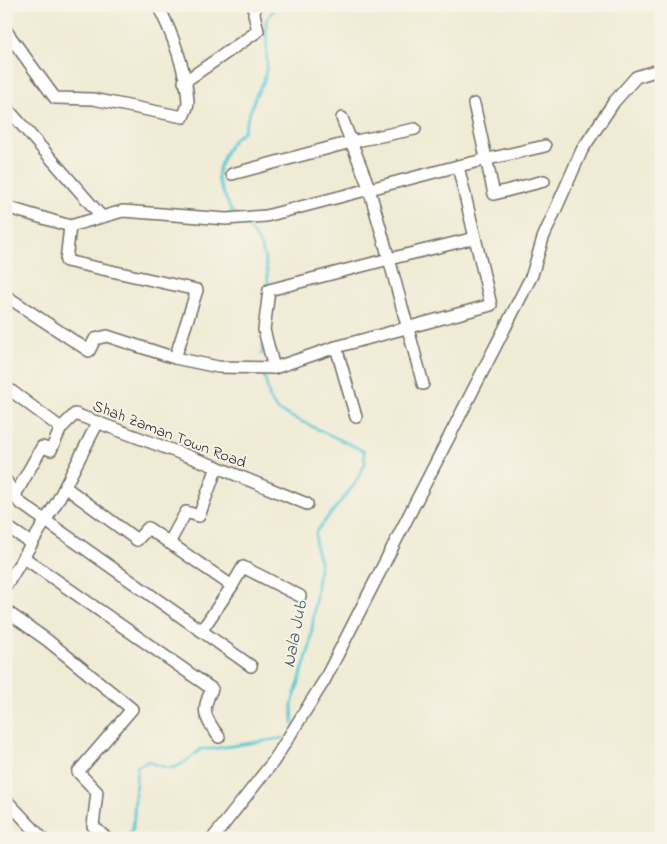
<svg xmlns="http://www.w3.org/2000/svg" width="667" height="844" font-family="'Indie Flower',sans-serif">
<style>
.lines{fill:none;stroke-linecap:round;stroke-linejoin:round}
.stream{stroke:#5ecad5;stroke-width:3}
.minor-casing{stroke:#706e66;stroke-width:14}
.minor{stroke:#fff;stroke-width:11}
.labels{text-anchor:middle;stroke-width:4;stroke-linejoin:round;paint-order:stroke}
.street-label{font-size:16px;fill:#2b2b2b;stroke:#f7f3e8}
.water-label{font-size:18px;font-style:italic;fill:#3a5b5e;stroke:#f7f3e8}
</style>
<rect width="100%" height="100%" fill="#f7f3e8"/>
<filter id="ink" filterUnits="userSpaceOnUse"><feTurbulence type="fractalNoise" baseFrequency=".02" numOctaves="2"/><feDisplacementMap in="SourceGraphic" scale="10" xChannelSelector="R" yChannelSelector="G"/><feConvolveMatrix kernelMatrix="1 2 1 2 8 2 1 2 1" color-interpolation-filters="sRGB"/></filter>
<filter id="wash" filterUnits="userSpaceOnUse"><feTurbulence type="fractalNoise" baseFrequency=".0096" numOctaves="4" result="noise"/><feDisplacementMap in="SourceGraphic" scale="20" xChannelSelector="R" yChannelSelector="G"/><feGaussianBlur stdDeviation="1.12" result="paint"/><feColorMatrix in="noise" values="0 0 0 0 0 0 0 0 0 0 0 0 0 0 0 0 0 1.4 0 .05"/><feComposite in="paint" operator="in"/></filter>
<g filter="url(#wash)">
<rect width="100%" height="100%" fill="#f0ebd4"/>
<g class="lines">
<g class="stream">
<polyline points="236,215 231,210 222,190 218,179 219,168 225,153 234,139 243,132 256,95 264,81 267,64 266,21 276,6"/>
<path d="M242,221c20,19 26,39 26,66"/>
<polyline points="262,354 263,345"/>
<polyline points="264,374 270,399 277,410 364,451 365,464 354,485 316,532 315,545 320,561 310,646 292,704 293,723"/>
<path d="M127,838l6,-9 4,-62 11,-6c27,14 32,5 53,-12h11l71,-11"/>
</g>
</g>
</g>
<g filter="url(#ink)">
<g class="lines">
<defs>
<g id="minor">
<path d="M6,31l49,67 38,1 90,18c2,-5 5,-10 5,-15 -1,-29 -16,-70 -30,-96"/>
<polyline points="184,82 258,31 254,14 255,6"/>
<polyline points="474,104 494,194 544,181"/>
<polyline points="6,107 102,217"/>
<polyline points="232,174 351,142 415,129"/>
<polyline points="6,207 70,226 66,261 197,290 175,358"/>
<polyline points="70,226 123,211 226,219 266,216 458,166"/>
<polyline points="6,296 89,351 95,339 107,336 175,358 218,367 274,368 336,347 491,305 458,166 545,146"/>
<polyline points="336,347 356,417"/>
<polyline points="274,368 264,330 269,290 389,259 368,185 342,118"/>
<polyline points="423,384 389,259 475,238"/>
<polyline points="6,387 61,428 75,414 217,467 307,504"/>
<polyline points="6,481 19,502 251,666"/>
<polyline points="65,487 137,540 148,528 232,586 243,567 300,596"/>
<polyline points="15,495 42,447 51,450 61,428"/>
<polyline points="6,526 31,543"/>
<polyline points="169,543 186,512 199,516 217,467"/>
<path d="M23,557l189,132c-12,23 -7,28 7,48"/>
<polyline points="6,586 58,500 98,422"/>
<polyline points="6,611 47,640 132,709 78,772 97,792 93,826 106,838"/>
<polyline points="202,630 232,586"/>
<polyline points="6,800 42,838"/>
<polyline points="213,838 273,762 324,681 532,275 543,238 582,150 614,102 636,77 661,69"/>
</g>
</defs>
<use href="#minor" class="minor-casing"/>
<use href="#minor" class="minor"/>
</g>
</g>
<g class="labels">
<g class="street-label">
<text transform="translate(170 433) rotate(21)" y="6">Shah Zaman Town Road</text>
</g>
<g class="water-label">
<text transform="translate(294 634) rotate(-79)" y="6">Nala Jub</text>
</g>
</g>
<rect width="667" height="844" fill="none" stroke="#f7f3e8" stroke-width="25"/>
</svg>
